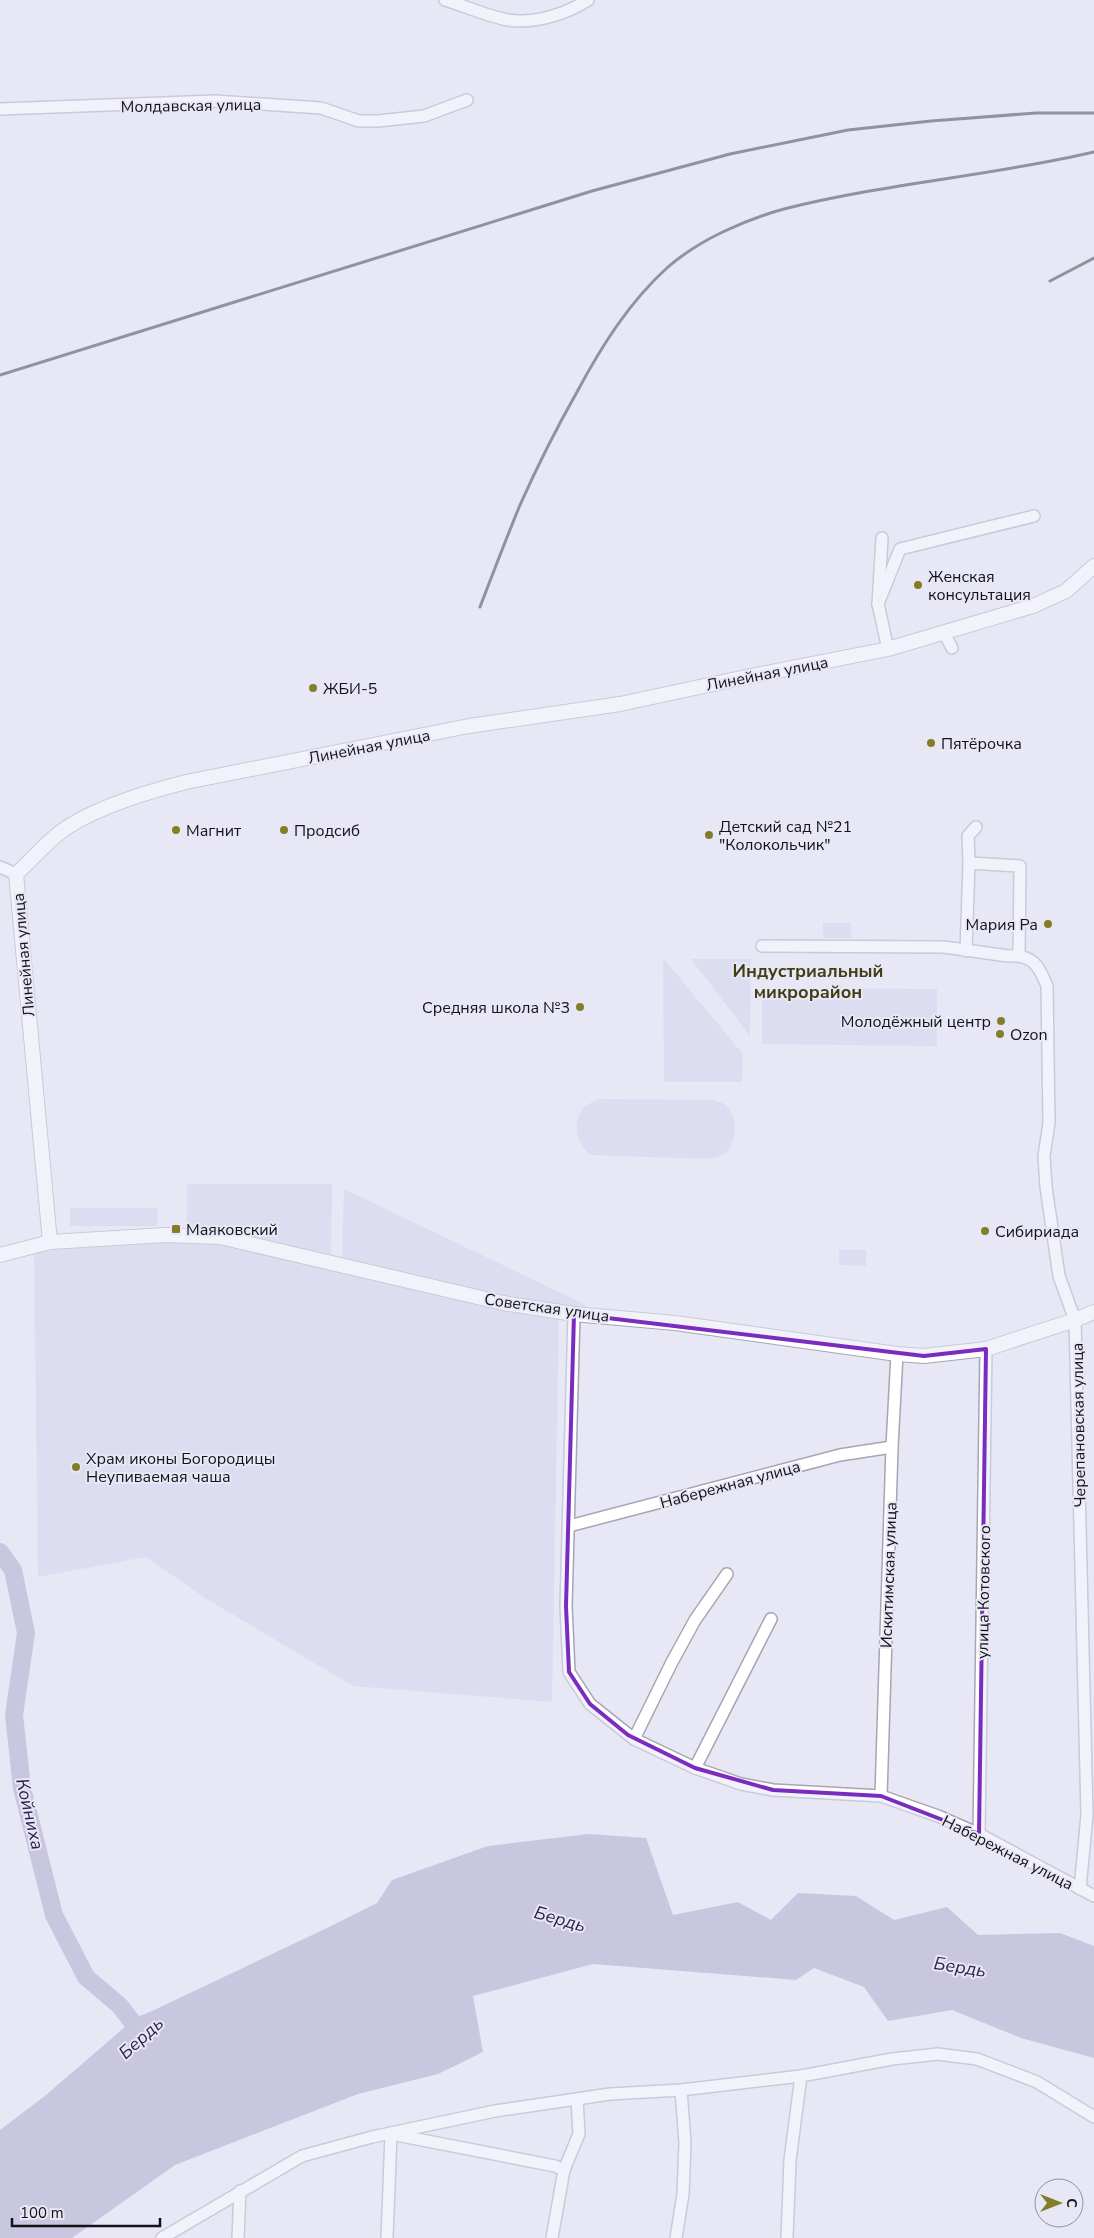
<svg xmlns="http://www.w3.org/2000/svg" width="1094" height="2238" font-family="'Nunito Sans',sans-serif">
<style>
.green{fill:#d1d0ec}
.water{fill:#a3a1c4}
.lines{fill:none;stroke-linecap:round;stroke-linejoin:round}
.river{stroke:#a3a1c4;stroke-width:18}
.minor-casing{stroke:#a6a6b3;stroke-width:14}
.major-casing{stroke:#a6a6b3;stroke-width:16}
.minor{stroke:#fff;stroke-width:11}
.major{stroke:#fff;stroke-width:14}
.rail{stroke:#2b2b31;stroke-width:3}
.marked{fill:none;stroke:#7b2cbf;stroke-width:4;stroke-linejoin:round}
.poi-dot{fill:#817e26;stroke:#e8e7f5;stroke-width:2}
.labels{text-anchor:middle;stroke-width:4;stroke-linejoin:round;paint-order:stroke}
.street-label{font-size:16px;fill:#121217;stroke:#e8e7f5}
.poi-label{font-size:16px;fill:#121217;stroke:#e8e7f5;text-anchor:start}
.neighbourhood-label{font-size:18px;font-weight:bold;fill:#3f3e15;stroke:#e8e7f5}
.water-label{font-size:18px;font-style:italic;fill:#2a2351;stroke:#e8e7f5}
</style>
<rect width="100%" height="100%" fill="#e8e7f5"/>
<g class="green">
<rect x="823" y="923" width="28" height="15"/>
<polygon points="663,958 743,1054 742,1082 664,1082"/>
<polygon points="691,959 751,959 750,1036"/>
<polygon points="762,988 937,989 937,1046 762,1044"/>
<path d="M599,1099l114,1c3,1 8,2 11,4 15,11 14,39 0,50 -3,3 -10,3 -15,5l-118,-4c-14,-10 -19,-30 -9,-45 4,-6 11,-8 17,-11z"/>
<polygon points="187,1184 332,1184 331,1256 220,1230 187,1230"/>
<polygon points="344,1189 586,1305 583,1310 498,1296 342,1260"/>
<polygon points="70,1208 158,1208 157,1226 70,1226"/>
<polygon points="217,1239 559,1317 552,1702 353,1686 205,1598 146,1557 38,1577 34,1254 77,1245"/>
<polygon points="839,1250 866,1250 866,1266 839,1265"/>
</g>
<polygon class="water" points="589,1834 646,1838 673,1915 738,1902 771,1920 798,1893 856,1896 894,1920 947,1907 978,1935 1060,1933 1094,1946 1094,2058 1021,2038 952,2010 888,2021 864,1987 814,1968 796,1980 593,1964 473,1996 483,2052 438,2074 358,2094 175,2165 72,2238 0,2238 0,2130 46,2095 133,2020 329,1927 377,1903 392,1880 488,1846"/>
<g class="lines">
<polyline class="river" points="0,1552 13,1570 26,1633 14,1715 22,1788 54,1915 86,1977 120,2006 136,2027 152,2021"/>
<defs>
<g id="minor">
<path d="M445,0c20,6 42,16 63,20 27,4 58,-6 80,-20"/>
<polyline points="0,109 215,101 321,108 359,121 378,121 424,116 467,100"/>
<polyline points="882,538 878,604 888,649"/>
<polyline points="878,604 900,549 1034,516"/>
<polyline points="944,633 952,648"/>
<polyline points="969,863 968,836 976,827"/>
<polyline points="0,867 16,874"/>
<path d="M762,946l182,1 64,9c25,-2 31,10 39,30l2,137 -5,33 2,31 13,89 16,44 12,495 -7,74"/>
<polyline points="966,951 969,863 1020,866 1019,955"/>
<polyline points="574,1314 566,1606 569,1672 590,1704 634,1739 695,1768 741,1784 773,1790 881,1796 938,1816 979,1834 1094,1896"/>
<polyline points="569,1526 840,1455 892,1447"/>
<polyline points="634,1739 672,1662 695,1620 727,1574"/>
<polyline points="695,1768 771,1619"/>
<polyline points="881,1796 892,1447 897,1354"/>
<polyline points="979,1834 986,1349"/>
<polyline points="162,2238 302,2156 372,2137 495,2111 610,2094 681,2090 801,2076 892,2059 938,2054 977,2059 1037,2082 1094,2117"/>
<polyline points="238,2238 240,2191"/>
<polyline points="387,2238 391,2134 555,2166 564,2170"/>
<polyline points="552,2238 564,2170 579,2134 577,2099"/>
<polyline points="676,2238 683,2194 685,2143 681,2090"/>
<polyline points="787,2238 790,2160 801,2076"/>
</g>
<g id="major">
<path d="M50,1242l-34,-368c14,-12 27,-28 42,-40 31,-25 89,-42 128,-52l283,-56 151,-22 126,-27 142,-28 145,-43 33,-15 28,-25"/>
<polyline points="0,1255 50,1242 165,1235 220,1237 503,1303 574,1314 675,1323 897,1354 924,1356 986,1349 1075,1320 1094,1312"/>
</g>
</defs>
<use href="#minor" class="minor-casing"/>
<use href="#major" class="major-casing"/>
<use href="#minor" class="minor"/>
<use href="#major" class="major"/>
<g class="rail">
<polyline points="1050,281 1094,258"/>
<polyline points="0,375 592,191 730,154 848,130 931,121 1036,113 1094,113"/>
<path d="M480,607c13,-34 26,-68 40,-102 17,-38 36,-76 57,-113 24,-45 52,-90 91,-125 31,-27 76,-47 116,-58 102,-26 208,-33 310,-57"/>
</g>
</g>
<path d="M0 0H1094V2238H0ZM574,1314l350,42 62,-7 -7,485 -98,-38 -108,-6 -78,-22 -67,-33 -38,-31 -21,-32 -3,-66z" fill="#e8e7f5" fill-opacity=".55" fill-rule="evenodd"/>
<path class="marked" d="M574,1314l350,42 62,-7 -7,485 -98,-38 -108,-6 -78,-22 -67,-33 -38,-31 -21,-32 -3,-66z"/>
<g class="poi-dot">
<circle cx="918" cy="585" r="5"/>
<circle cx="313" cy="688" r="5"/>
<circle cx="931" cy="743" r="5"/>
<circle cx="176" cy="830" r="5"/>
<circle cx="284" cy="830" r="5"/>
<circle cx="709" cy="835" r="5"/>
<circle cx="1048" cy="924" r="5"/>
<circle cx="580" cy="1007" r="5"/>
<circle cx="1001" cy="1021" r="5"/>
<circle cx="1000" cy="1034" r="5"/>
<rect x="171" y="1224" width="10" height="10" rx="2.5"/>
<circle cx="985" cy="1231" r="5"/>
<circle cx="76" cy="1467" r="5"/>
</g>
<g class="labels">
<g class="street-label">
<text transform="translate(191 105) rotate(-1)" y="6">Молдавская улица</text>
<text transform="translate(767 673) rotate(-11)" y="6">Линейная улица</text>
<text transform="translate(369 746) rotate(-11)" y="6">Линейная улица</text>
<text transform="translate(23 955) rotate(-95)" y="6">Линейная улица</text>
<text transform="translate(547 1307) rotate(8)" y="6">Советская улица</text>
<text transform="translate(1078 1425) rotate(-91)" y="6">Черепановская улица</text>
<text transform="translate(730 1484) rotate(-15)" y="6">Набережная улица</text>
<text transform="translate(888 1575) rotate(-88)" y="6">Искитимская улица</text>
<text transform="translate(983 1592) rotate(-89)" y="6">улица Котовского</text>
<text transform="translate(1008 1852) rotate(27)" y="6">Набережная улица</text>
</g>
<g class="poi-label">
<text x="928" y="582">Женская<tspan x="928" dy="18">консультация</tspan></text>
<text x="323" y="694">ЖБИ-5</text>
<text x="941" y="749">Пятёрочка</text>
<text x="719" y="832">Детский сад №21<tspan x="719" dy="18">"Колокольчик"</tspan></text>
<text x="186" y="836">Магнит</text>
<text x="294" y="836">Продсиб</text>
<text x="1038" y="930" text-anchor="end">Мария Ра</text>
<text x="570" y="1013" text-anchor="end">Средняя школа №3</text>
<text x="991" y="1027" text-anchor="end">Молодёжный центр</text>
<text x="1010" y="1040">Ozon</text>
<text x="186" y="1235">Маяковский</text>
<text x="995" y="1237">Сибириада</text>
<text x="86" y="1464">Храм иконы Богородицы<tspan x="86" dy="18">Неупиваемая чаша</tspan></text>
</g>
<g class="neighbourhood-label">
<text x="808" y="977">Индустриальный<tspan x="808" dy="21">микрорайон</tspan></text>
</g>
<g class="water-label">
<text transform="translate(30 1814) rotate(77)" y="6">Койниха</text>
<text transform="translate(560 1919) rotate(16)" y="6">Бердь</text>
<text transform="translate(960 1967) rotate(9)" y="6">Бердь</text>
<text transform="translate(141 2038) rotate(-42)" y="6">Бердь</text>
</g>
</g>
<g transform="translate(1059 2203) rotate(90)"><circle r="24" fill="#e8e7f5" stroke="#92929c"/>
<path d="M0-4L9 19L0 12L-9 19Z" fill="#817e26"/>
<text y="-8" font-size="14" font-weight="bold" text-anchor="middle" fill="#121217">С</text>
</g>
<path d="M12 2218v8h148v-8" fill="none" stroke="#121217" stroke-width="2.5"/>
<text x="20" y="2218" font-size="15" fill="#121217" stroke="#e8e7f5" stroke-width="4" paint-order="stroke">100 m</text>
</svg>
